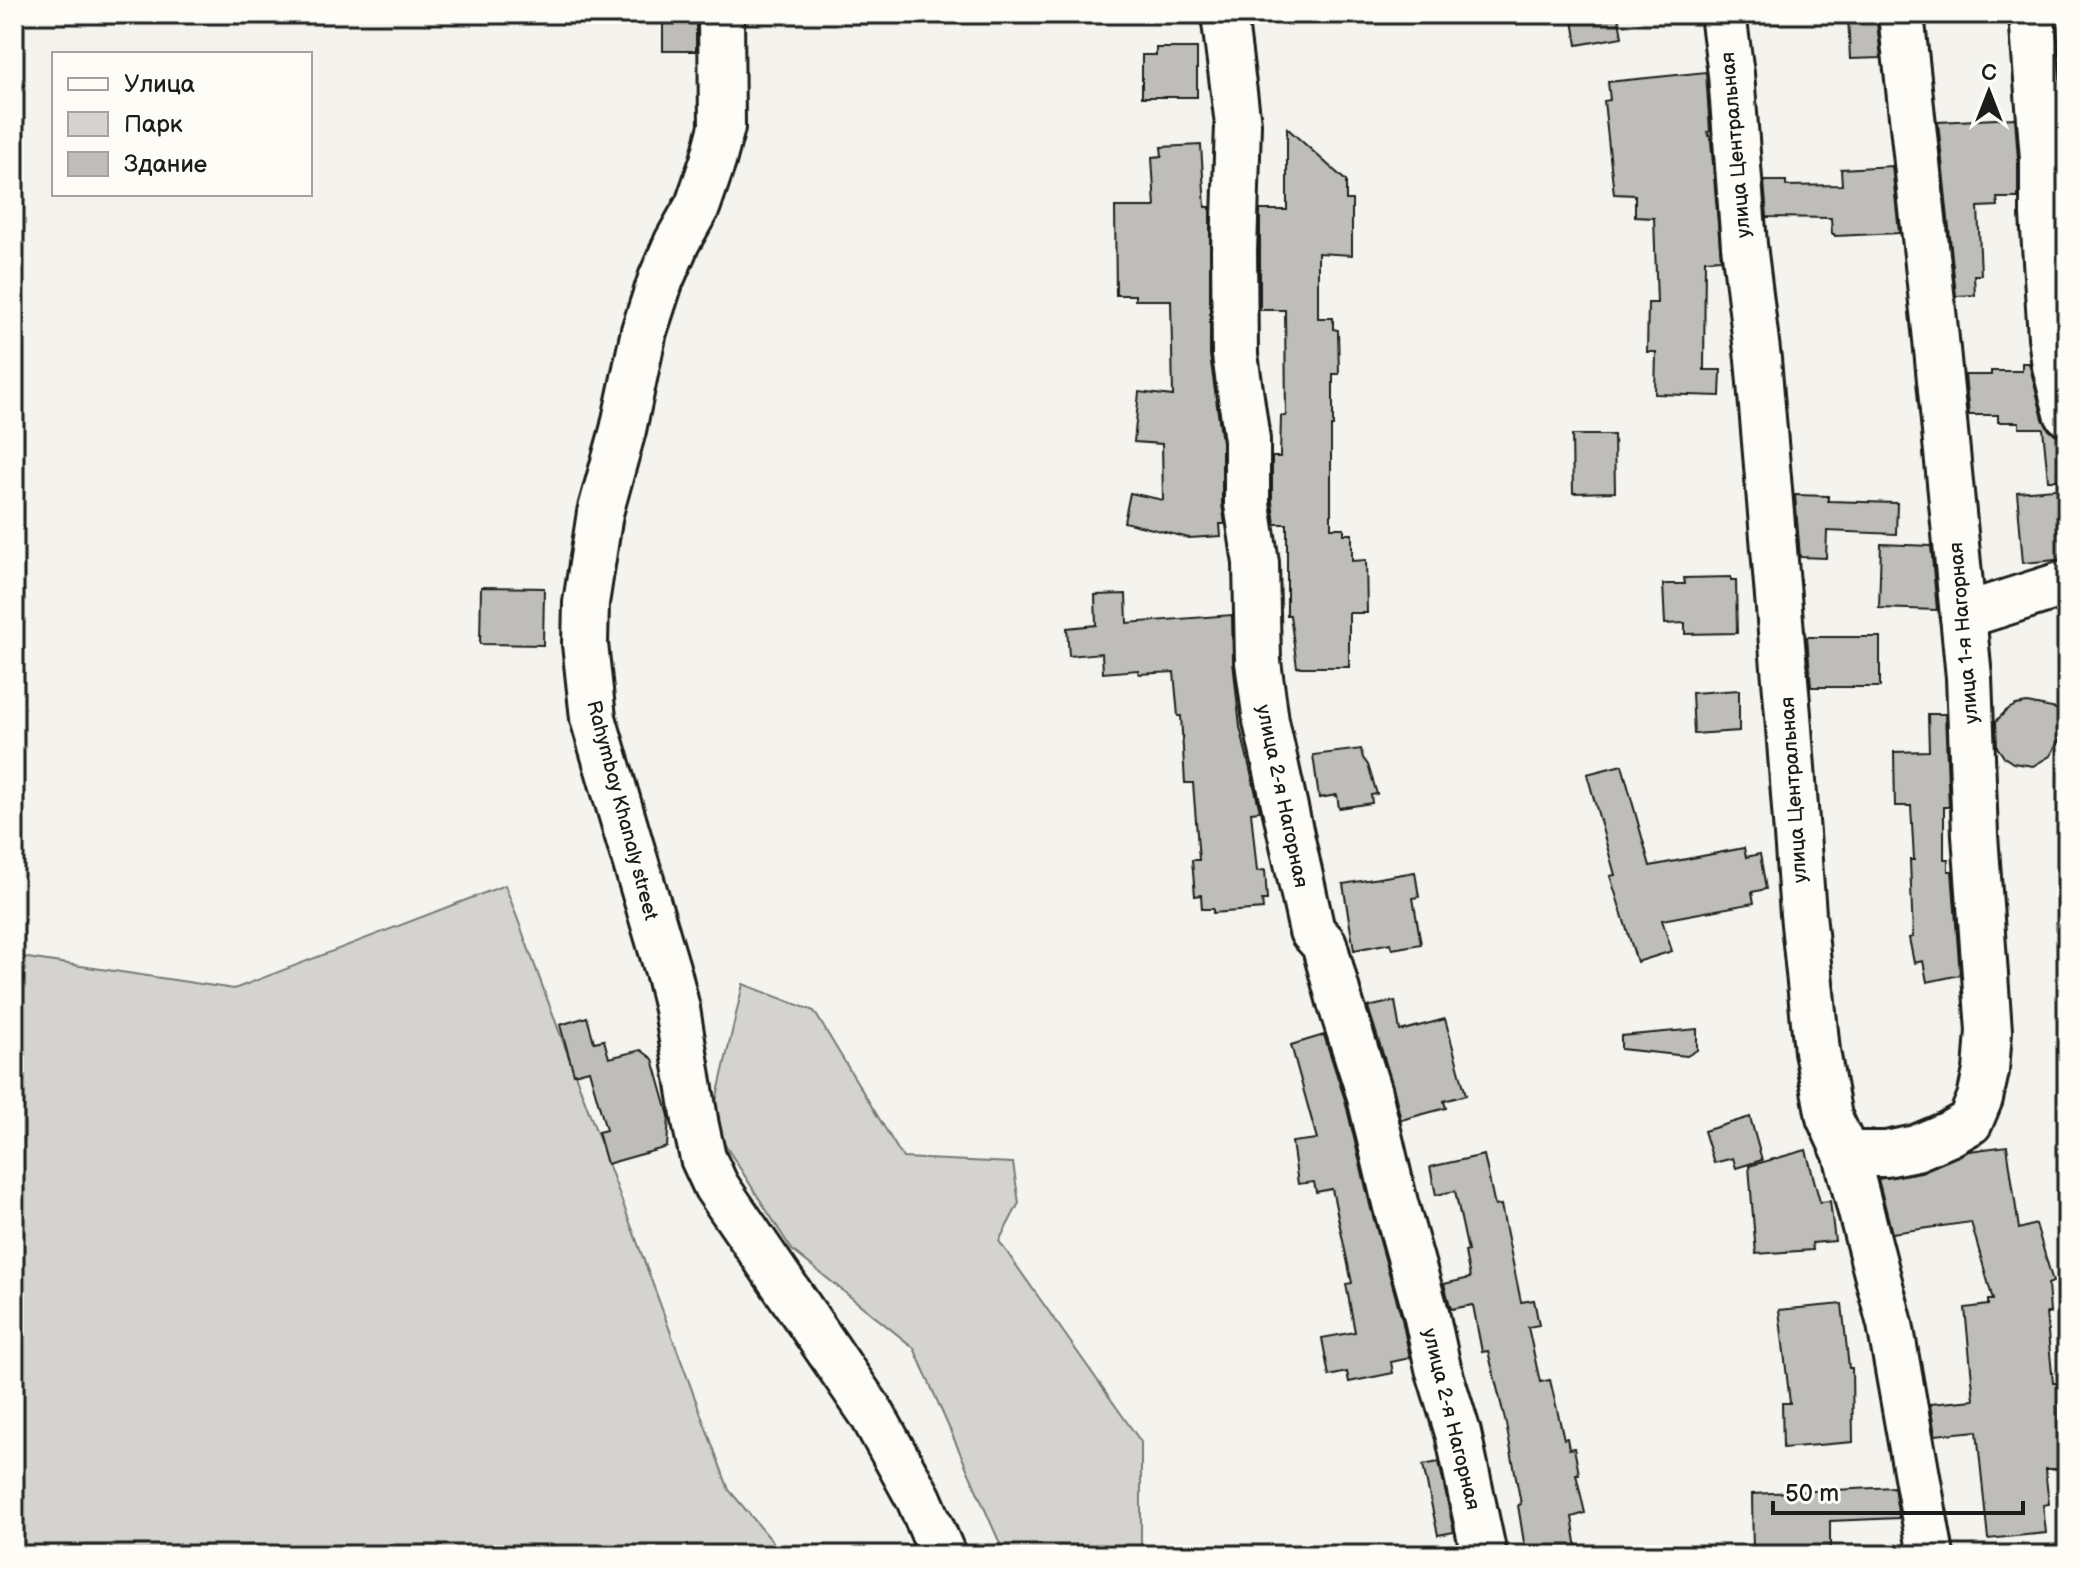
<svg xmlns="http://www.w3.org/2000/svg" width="2081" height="1569" font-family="'Balsamiq Sans',sans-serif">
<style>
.green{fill:#d4d3cf;stroke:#787876;stroke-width:2}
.building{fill:#bebdba;stroke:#1c1c1c;stroke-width:2}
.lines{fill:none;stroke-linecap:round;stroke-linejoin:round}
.minor-casing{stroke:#1c1c1c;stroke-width:50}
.minor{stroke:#fdfcf7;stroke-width:44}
.labels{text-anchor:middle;stroke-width:8;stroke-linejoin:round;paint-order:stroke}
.street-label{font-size:20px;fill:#1c1c1c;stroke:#fdfcf7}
</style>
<rect width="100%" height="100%" fill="#f4f3ee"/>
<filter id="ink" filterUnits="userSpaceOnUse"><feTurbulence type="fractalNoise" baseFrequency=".0125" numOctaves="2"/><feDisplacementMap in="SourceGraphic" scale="16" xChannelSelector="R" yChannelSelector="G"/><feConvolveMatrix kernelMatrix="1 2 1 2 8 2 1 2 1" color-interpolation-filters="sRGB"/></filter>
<g filter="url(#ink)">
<g class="green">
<polygon points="505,885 729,1490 784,1555 14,1555 14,956 234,989"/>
<polygon points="743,984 814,1011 903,1158 1013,1163 1019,1203 999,1241 1141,1442 1141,1555 1005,1555 914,1348 792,1250 711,1123"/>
</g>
<g class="building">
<rect x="663" y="14" width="33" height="37"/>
<polygon points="1572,14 1618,14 1622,37 1577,45"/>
<polygon points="1848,14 1876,14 1881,58 1850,59"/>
<polygon points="1156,48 1197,48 1197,97 1142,97 1142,55 1156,55"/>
<polygon points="1706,72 1710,131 1708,132 1711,141 1721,259 1705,260 1704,370 1721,370 1720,396 1655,394 1656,352 1647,352 1648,303 1657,303 1654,218 1635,217 1635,195 1614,194 1604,101 1610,100 1608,82"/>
<polygon points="2015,118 2018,160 2018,198 1997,198 1998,206 1978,207 1981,275 1974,275 1975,295 1956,296 1938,122"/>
<polygon points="1287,128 1346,181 1346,200 1352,200 1352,255 1318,253 1318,318 1333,318 1333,329 1338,330 1339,374 1333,374 1333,426 1331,426 1331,528 1344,528 1344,534 1352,534 1352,561 1366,560 1367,613 1349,613 1349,667 1297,667 1290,615 1287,615 1287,524 1275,524 1272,502 1272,457 1280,457 1281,416 1286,416 1285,310 1260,310 1260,210 1287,210"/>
<polygon points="1201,145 1205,207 1210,207 1210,355 1222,442 1222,504 1225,524 1220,524 1221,536 1189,538 1124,522 1130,493 1163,500 1162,444 1134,442 1139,392 1173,396 1171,300 1135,300 1135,295 1116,295 1115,207 1155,207 1152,157 1162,156 1161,147"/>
<polygon points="1892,166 1899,233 1835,236 1834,234 1832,234 1831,218 1767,217 1764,181 1786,181 1786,186 1842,185 1841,169"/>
<polygon points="2022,363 2029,363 2043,419 2049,430 2060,437 2067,437 2067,480 2048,480 2043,428 2019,428 2019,422 1998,422 1998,415 1969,415 1965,375 1991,375 1991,371 2022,371"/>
<polygon points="1572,435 1614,435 1615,492 1573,493"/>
<polygon points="2067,488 2067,559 2023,563 2017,492"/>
<polygon points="1795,495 1828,496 1828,501 1897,503 1896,534 1827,531 1826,558 1800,557"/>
<polygon points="1881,544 1931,546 1937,610 1879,608"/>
<polygon points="1731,577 1731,580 1736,580 1737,633 1685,634 1685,623 1665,624 1663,584 1685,584 1684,578"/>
<polygon points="481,587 544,588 543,645 480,644"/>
<polygon points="1126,594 1127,623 1232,615 1233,662 1240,727 1260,811 1251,812 1257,871 1265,870 1267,900 1262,900 1263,909 1213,913 1213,909 1202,909 1201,895 1195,896 1192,860 1199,860 1193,783 1185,783 1181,716 1178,716 1174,672 1139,674 1138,670 1103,673 1102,653 1069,656 1067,628 1096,625 1095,595"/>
<polygon points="1807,637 1880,637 1880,687 1811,687"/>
<polygon points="1739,690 1739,731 1694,734 1692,693"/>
<polygon points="2027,703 2067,711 2067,727 2050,756 2033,766 2013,763 2004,757 1997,747 1996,721 2007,710 2016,705"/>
<polygon points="1928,714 1945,714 1949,807 1944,807 1944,859 1948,859 1948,871 1952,871 1960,975 1927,982 1923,961 1914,963 1909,938 1913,937 1910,860 1914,860 1911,806 1895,806 1894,752 1929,751"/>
<polygon points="1361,749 1363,758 1368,765 1377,794 1371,795 1372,803 1339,808 1337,795 1319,798 1313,755"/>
<polygon points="1622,765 1650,866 1744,848 1746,857 1760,854 1766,889 1752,892 1754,903 1662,920 1672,951 1637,962 1610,876 1615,875 1587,774"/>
<polygon points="1415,872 1419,897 1413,898 1421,944 1392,949 1391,943 1354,950 1343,884"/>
<polygon points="1395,1001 1400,1031 1445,1019 1466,1095 1444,1101 1446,1108 1401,1120 1393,1086 1368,1007"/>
<polygon points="587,1017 594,1042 604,1040 609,1058 641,1050 653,1059 669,1116 667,1147 607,1164 598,1132 606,1130 589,1070 574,1074 560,1025"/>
<polygon points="1697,1029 1697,1050 1687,1056 1621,1049 1621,1036"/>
<polygon points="1324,1035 1345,1100 1371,1209 1402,1319 1410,1358 1391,1362 1393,1373 1349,1382 1347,1372 1329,1376 1322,1338 1355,1332 1346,1284 1352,1283 1332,1189 1316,1192 1314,1182 1298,1184 1292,1142 1317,1139 1291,1045"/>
<polygon points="1750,1117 1762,1160 1736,1168 1733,1158 1714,1163 1704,1131"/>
<polygon points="2007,1146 2019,1229 2036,1224 2053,1282 2048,1284 2050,1313 2046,1313 2053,1383 2060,1383 2059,1469 2045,1469 2049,1504 2043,1505 2046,1533 1988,1539 1977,1431 1935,1435 1930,1404 1974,1400 1965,1308 1988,1305 1988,1300 1993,1300 1971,1222 1892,1233 1878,1179 1921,1172 1969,1151"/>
<polygon points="1806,1150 1820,1202 1830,1201 1835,1241 1812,1243 1813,1250 1756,1254 1749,1166"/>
<polygon points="1484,1155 1495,1206 1501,1205 1521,1302 1534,1300 1539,1325 1528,1327 1540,1382 1550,1380 1564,1439 1567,1438 1569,1449 1574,1448 1579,1474 1576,1474 1585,1513 1572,1517 1578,1555 1526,1555 1518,1505 1521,1504 1506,1424 1488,1351 1482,1352 1473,1305 1451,1309 1444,1284 1470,1278 1465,1252 1468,1251 1455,1191 1436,1195 1430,1167"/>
<polygon points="1842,1304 1849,1368 1852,1368 1853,1442 1783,1448 1782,1403 1790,1403 1779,1310"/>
<polygon points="1439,1462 1454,1532 1438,1535 1423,1465"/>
<polygon points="1894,1487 1899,1518 1830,1521 1830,1555 1753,1555 1752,1494"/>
</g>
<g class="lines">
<defs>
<g id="minor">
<polyline points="721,14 722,127 713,161 698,205 677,242 661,279 644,331 623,430 600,513 586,603 585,644 593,718 669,975 677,1009 696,1126 703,1158 716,1186 872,1414 919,1499 943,1555"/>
<polyline points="1224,14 1238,124 1234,251 1235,355 1247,440 1247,504 1256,563 1258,662 1266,721 1312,931 1324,944 1340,1002 1369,1093 1395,1203 1426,1313 1438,1368 1458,1433 1484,1555"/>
<polyline points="1723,14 1731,74 1744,245 1758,359 1788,715 1803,914 1817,1051 1829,1117 1846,1154 1890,1324 1931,1555"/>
<polyline points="2032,14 2043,159 2043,215 2051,337 2055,366 2067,413"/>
<polyline points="1963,616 2067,583"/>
<polyline points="1846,1154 1886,1154 1916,1148 1949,1134 1970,1122 1980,1098 1986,1071 1989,1031 1975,835 1969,677 1936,339 1901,14"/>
</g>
</defs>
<use href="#minor" class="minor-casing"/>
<use href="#minor" class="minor"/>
</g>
</g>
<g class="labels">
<g class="street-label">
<text transform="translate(1735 145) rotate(-95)" y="7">улица Центральная</text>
<text transform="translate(1963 633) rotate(-95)" y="7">улица 1-я Нагорная</text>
<text transform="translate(1793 790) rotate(-94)" y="7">улица Центральная</text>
<text transform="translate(1283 796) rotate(78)" y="7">улица 2-я Нагорная</text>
<text transform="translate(623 810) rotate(75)" y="7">Rahymbay Khanaly street</text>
<text transform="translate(1452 1419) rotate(76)" y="7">улица 2-я Нагорная</text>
</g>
</g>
<rect width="2081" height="1569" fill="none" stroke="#fdfcf7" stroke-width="48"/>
<rect x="24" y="24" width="2033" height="1521" fill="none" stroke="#1c1c1c" stroke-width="3" filter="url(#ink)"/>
<rect x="52" y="52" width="260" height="144" fill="#fdfcf7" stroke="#a3a29f" stroke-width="2"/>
<rect x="68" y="78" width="40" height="12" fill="#fdfcf7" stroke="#a3a29f" stroke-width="2"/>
<text x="124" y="92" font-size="24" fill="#1c1c1c">Улица</text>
<rect x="68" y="112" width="40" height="24" fill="#d4d3cf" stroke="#a3a29f" stroke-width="2"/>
<text x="124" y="132" font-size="24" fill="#1c1c1c">Парк</text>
<rect x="68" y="152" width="40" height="24" fill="#bebdba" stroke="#a3a29f" stroke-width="2"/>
<text x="124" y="172" font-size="24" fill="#1c1c1c">Здание</text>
<g transform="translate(1989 92)" stroke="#fdfcf7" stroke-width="6" paint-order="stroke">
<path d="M0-6L14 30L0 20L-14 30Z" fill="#1c1c1c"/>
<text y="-12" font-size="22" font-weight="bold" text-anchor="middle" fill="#1c1c1c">С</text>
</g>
<path d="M1773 1501v12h250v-12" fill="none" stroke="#1c1c1c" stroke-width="4"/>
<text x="1785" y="1501" font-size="24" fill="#1c1c1c" stroke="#fdfcf7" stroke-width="6" paint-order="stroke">50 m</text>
</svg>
